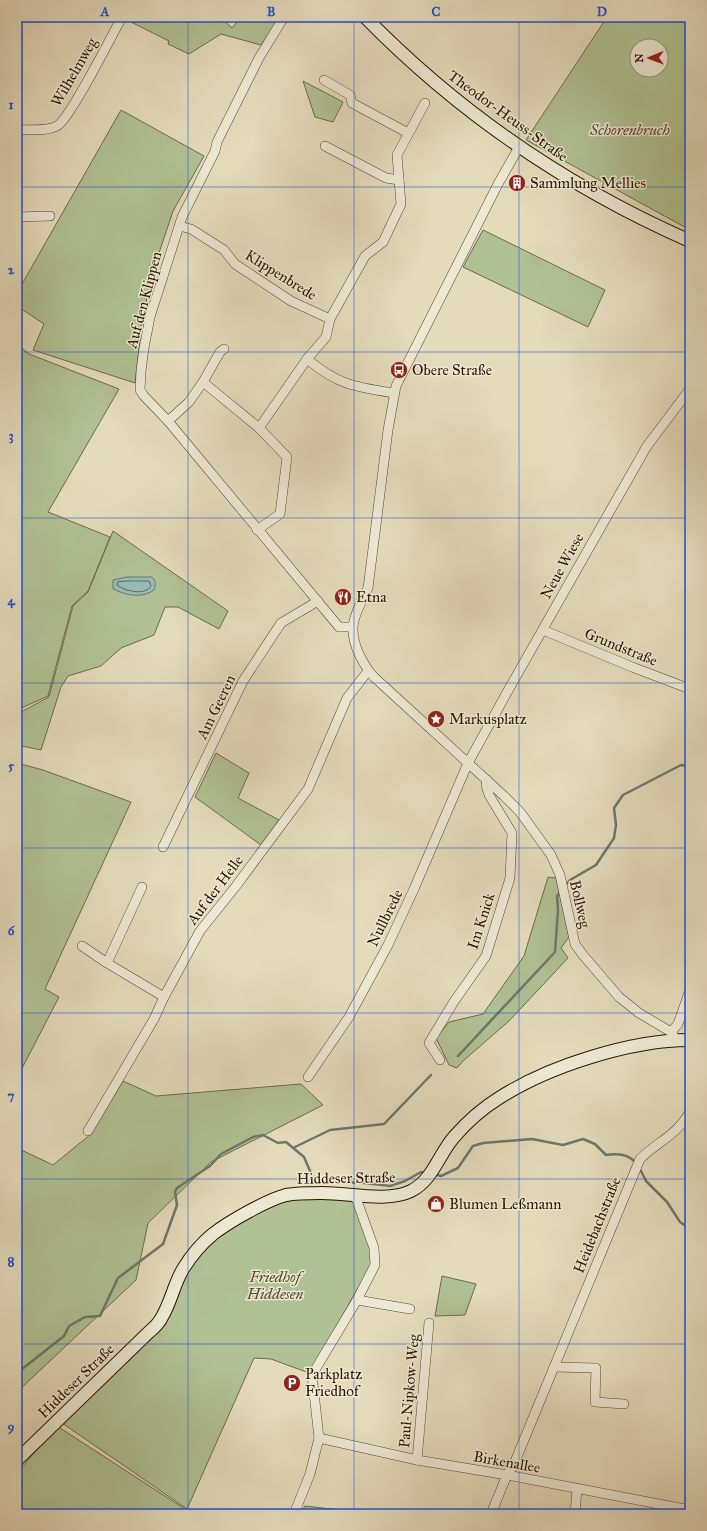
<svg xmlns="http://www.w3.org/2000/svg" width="707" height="1531" font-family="'IM FELL Great Primer',serif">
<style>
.green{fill:#b0c193;stroke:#6e6b4a;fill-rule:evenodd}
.water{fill:#96bab5;stroke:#6c786d}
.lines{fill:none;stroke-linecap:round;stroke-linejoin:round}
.shore{stroke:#61685a;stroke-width:1}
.stream{stroke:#6c786d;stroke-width:2.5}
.street-casing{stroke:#5a462f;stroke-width:10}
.secondary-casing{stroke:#2c1500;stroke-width:14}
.street{stroke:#ede8d3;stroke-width:9}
.secondary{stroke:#ede8d3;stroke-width:12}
.grid{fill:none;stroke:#1d4ed8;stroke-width:1;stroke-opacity:0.55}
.labels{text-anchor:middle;stroke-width:3;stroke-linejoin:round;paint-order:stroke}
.street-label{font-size:15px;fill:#2c1500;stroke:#ede8d3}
.park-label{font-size:15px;font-style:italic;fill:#54492c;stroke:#ede8d3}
.poi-label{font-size:15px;fill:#2c1500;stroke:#ede8d3;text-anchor:start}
.neatline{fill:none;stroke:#1d4ed8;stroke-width:1.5}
.grid-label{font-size:13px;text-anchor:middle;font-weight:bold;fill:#1d4ed8}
</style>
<rect width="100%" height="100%" fill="#e4dbbb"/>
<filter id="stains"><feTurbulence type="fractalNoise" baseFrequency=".005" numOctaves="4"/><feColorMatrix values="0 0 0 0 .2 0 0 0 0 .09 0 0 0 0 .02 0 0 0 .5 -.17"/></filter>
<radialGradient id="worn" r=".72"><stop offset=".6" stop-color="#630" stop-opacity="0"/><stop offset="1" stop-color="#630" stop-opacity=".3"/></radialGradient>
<g class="green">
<polygon points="138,17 220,17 232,28 241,17 281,17 261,45 221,34 189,54 168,44 169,41 129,21 137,19"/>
<path d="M607,17h83v213l-164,-90zM637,46h24v24h-24z"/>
<polygon points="303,81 343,102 333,122 315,117"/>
<polygon points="121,110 204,156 173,211 157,259 143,314 135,383 33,350 44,324 17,306 17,293"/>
<polygon points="483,230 605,290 588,327 463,267"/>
<polygon points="17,344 29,354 119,389 48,512 110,537 88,591 72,606 48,696 17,710"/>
<path d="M113,531l115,80 -9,18 -41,-22h-13l-11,28 -33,13 -20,18 -33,10 -7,11 -20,63 -24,-5v-31l32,-17 24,-91 15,-14zM127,577l12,1 -12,16 -14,-6z"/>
<polygon points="216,753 249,773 238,798 279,820 261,845 195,797"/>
<polygon points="17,763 43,770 131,802 45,989 59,997 17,1078"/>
<polygon points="548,877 556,878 569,937 561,948 568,958 509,1021 463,1061 457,1068 449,1065 436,1038 449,1022 483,1014 524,956"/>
<polygon points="123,1081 156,1096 301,1084 323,1105 211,1162 148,1223 136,1280 17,1392 17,1148 53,1165 91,1134"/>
<polygon points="304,1196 352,1199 371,1249 371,1266 309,1373 271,1359 254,1358 187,1509 62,1423 164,1320 186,1271 204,1247 238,1222 271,1203"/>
<polygon points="442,1276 476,1284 465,1315 435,1316"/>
<polygon points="57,1426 188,1511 188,1514 17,1514 17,1473"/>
<polygon points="305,1506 376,1514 300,1514"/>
</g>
<path class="water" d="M127,577h25c4,4 4,8 2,13 -13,9 -28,5 -41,-1v-9z"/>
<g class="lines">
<path class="shore" d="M127,581h22l2,5c-6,10 -26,5 -34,-1l1,-3z"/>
<g class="stream">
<polyline points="564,887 570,880 596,865 614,838 616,825 614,808 623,795 681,765 690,767"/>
<polyline points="458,1056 555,952 558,910 557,896 561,891"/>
<polyline points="293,1148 330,1130 384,1124 431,1075"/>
<polyline points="639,1167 646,1181 667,1202 680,1222 690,1229"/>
<path d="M434,1174l7,2 17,-8 15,-22 10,-3 49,-4 31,6 20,-6 12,5 11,11c12,-2 23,-1 30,8"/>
<polyline points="17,1373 64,1336 69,1326 85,1317 100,1316 118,1278 163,1244 177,1205 175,1192 177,1188 210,1166 221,1154 253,1137 263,1135 278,1143 286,1142 304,1157 313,1178 317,1181 365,1183 390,1186 405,1181 421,1172 427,1173"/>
</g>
<defs>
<g id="street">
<polyline points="284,17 259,58 217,142 215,151 182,217 150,317 144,348 141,371 140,390 144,396 168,421 339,627 352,627"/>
<polyline points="324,80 350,95 352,103 408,133"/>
<path d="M17,130c13,-1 28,2 40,-4 13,-7 55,-91 65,-109"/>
<polyline points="325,146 386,178 399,180"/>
<path d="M519,147l-21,37 -102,202 -8,44 -20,158c-13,26 -22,40 -8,68 4,8 8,15 14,21l130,119 16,16 31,43 9,20 15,69 8,11 36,42 20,16 32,19 5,8"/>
<polyline points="17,217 50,216"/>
<polyline points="179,226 191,229 224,250 235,264 291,301 330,319"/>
<polyline points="203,382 220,352 224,349"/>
<path d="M394,393c-39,-6 -56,-8 -87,-34l19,-22 4,-18 35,-63 18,-14 18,-38 -4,-49 28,-52"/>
<polyline points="168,421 189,402 203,382 259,428 287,457 280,514 257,530"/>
<polyline points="259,428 307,359"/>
<polyline points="543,630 632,667 690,689"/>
<polyline points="163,847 243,681 281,623 318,601"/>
<polyline points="82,946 107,963 164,997"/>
<polyline points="107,963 142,887"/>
<polyline points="671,1032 678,1024 690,990"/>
<polyline points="440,1060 429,1043 453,1003 486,956 510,878 512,833 489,795 486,785 487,780"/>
<polyline points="308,1077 349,1017 388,945 414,889 468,763 510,687 647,446 690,389"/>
<polyline points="88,1131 154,1019 164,997 200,931 236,886 308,789 347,698 368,671"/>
<polyline points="357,1300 410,1309"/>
<polyline points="554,1367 596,1368 595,1402 624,1404"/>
<polyline points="319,1438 417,1460 507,1475 690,1510"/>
<polyline points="417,1460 429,1323"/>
<polyline points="294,1514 310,1474 319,1438 312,1375 357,1300 375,1265 374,1248 355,1195"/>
<path d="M491,1514l16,-39 7,-11 126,-305c17,-17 39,-25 50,-48"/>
<polyline points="575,1514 577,1489"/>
</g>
<g id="secondary">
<path d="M365,17c95,97 202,170 325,224"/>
<path d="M17,1460l132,-128c5,-4 10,-9 13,-15 9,-15 12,-33 21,-48 8,-13 19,-26 30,-35 17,-13 54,-34 73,-39 11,-2 23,-2 33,-2 27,-1 68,10 92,-2 22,-11 28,-37 43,-54 13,-15 29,-29 45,-39 50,-32 132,-58 191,-58"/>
</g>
</defs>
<use href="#street" class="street-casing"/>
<use href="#secondary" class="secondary-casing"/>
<use href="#street" class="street"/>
<use href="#secondary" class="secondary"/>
</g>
<path class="grid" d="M188,17v1497M354,17v1497M519,17v1497M17,187h673M17,352h673M17,518h673M17,683h673M17,848h673M17,1013h673M17,1179h673M17,1344h673"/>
<defs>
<symbol id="building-disc" viewBox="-11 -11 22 22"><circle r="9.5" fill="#8f2418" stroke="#ede8d3"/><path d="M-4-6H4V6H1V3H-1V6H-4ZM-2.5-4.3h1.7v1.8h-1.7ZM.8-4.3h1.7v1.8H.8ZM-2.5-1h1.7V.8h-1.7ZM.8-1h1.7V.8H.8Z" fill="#fff"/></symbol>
<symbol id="bus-disc" viewBox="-11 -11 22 22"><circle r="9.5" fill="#8f2418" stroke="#ede8d3"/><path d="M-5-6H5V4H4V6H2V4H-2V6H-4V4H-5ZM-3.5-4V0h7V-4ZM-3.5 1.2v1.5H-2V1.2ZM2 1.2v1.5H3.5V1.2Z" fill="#fff"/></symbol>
<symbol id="restaurant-disc" viewBox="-11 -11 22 22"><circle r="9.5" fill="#8f2418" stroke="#ede8d3"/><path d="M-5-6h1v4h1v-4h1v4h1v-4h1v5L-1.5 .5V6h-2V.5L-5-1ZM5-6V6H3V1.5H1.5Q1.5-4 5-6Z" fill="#fff"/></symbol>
<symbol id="sight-disc" viewBox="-11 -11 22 22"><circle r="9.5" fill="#8f2418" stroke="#ede8d3"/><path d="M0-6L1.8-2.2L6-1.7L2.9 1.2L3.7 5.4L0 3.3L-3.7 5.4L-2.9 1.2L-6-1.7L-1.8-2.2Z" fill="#fff"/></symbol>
<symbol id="shop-disc" viewBox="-11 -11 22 22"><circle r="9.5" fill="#8f2418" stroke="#ede8d3"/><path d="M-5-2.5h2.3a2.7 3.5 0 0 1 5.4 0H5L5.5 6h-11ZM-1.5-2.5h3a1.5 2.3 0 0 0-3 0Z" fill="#fff"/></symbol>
<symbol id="parking-disc" viewBox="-11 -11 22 22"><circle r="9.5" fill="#8f2418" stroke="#ede8d3"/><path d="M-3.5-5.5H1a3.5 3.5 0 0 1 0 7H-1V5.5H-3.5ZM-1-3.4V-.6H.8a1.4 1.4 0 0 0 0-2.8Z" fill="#fff"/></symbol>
</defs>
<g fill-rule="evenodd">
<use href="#building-disc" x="507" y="173" width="20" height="20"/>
<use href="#bus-disc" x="389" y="360" width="20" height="20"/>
<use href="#restaurant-disc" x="333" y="587" width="20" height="20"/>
<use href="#sight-disc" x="426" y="709" width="20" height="20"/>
<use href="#shop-disc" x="426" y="1194" width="20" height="20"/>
<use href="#parking-disc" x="282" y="1373" width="20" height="20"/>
</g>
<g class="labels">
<g class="street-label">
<text transform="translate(74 72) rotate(-60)" y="5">Wilhelmweg</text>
<text transform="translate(508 116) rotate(36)" y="5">Theodor-Heuss-Straße</text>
<text transform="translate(281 275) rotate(32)" y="5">Klippenbrede</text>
<text transform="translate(144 300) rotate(-75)" y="5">Auf den Klippen</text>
<text transform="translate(562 566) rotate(-61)" y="5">Neue Wiese</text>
<text transform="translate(621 647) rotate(22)" y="5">Grundstraße</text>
<text transform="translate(216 707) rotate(-64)" y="5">Am Geeren</text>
<text transform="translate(215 890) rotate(-53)" y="5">Auf der Helle</text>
<text transform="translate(580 904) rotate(77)" y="5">Bollweg</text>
<text transform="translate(385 918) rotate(-64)" y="5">Nullbrede</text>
<text transform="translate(481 921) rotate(-72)" y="5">Im Knick</text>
<text transform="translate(346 1178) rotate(-1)" y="5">Hiddeser Straße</text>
<text transform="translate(597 1225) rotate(-68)" y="5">Heidebachstraße</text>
<text transform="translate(76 1381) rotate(-44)" y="5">Hiddeser Straße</text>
<text transform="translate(409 1391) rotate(-85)" y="5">Paul-Nipkow-Weg</text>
<text transform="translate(507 1462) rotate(10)" y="5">Birkenallee</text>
</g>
<g class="park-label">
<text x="630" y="135">Schorenbruch</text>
<text x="275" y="1282">Friedhof<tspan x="275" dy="17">Hiddesen</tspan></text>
</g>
<g class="poi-label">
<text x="530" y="188">Sammlung Mellies</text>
<text x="412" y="375">Obere Straße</text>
<text x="356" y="602">Etna</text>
<text x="449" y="724">Markusplatz</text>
<text x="449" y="1209">Blumen Leßmann</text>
<text x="305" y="1379">Parkplatz<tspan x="305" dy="17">Friedhof</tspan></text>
</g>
</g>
<rect width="707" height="1531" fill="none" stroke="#e4dbbb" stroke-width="44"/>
<g transform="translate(649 58) rotate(269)"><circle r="19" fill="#ede8d3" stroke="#a0947f"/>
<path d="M0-3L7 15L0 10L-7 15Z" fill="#8f2418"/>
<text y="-6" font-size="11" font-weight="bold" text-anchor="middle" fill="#2c1500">N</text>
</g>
<rect x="22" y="22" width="663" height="1487" class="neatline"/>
<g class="grid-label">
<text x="105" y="16">A</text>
<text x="271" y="16">B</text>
<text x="436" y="16">C</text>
<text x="602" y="16">D</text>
<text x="11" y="109">1</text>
<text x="11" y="274">2</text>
<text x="11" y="440">3</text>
<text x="11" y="605">4</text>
<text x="11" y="770">5</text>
<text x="11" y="935">6</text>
<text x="11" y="1100">7</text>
<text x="11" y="1266">8</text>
<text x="11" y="1431">9</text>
</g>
<rect width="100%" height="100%" filter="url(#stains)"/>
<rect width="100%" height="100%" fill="url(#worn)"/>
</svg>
